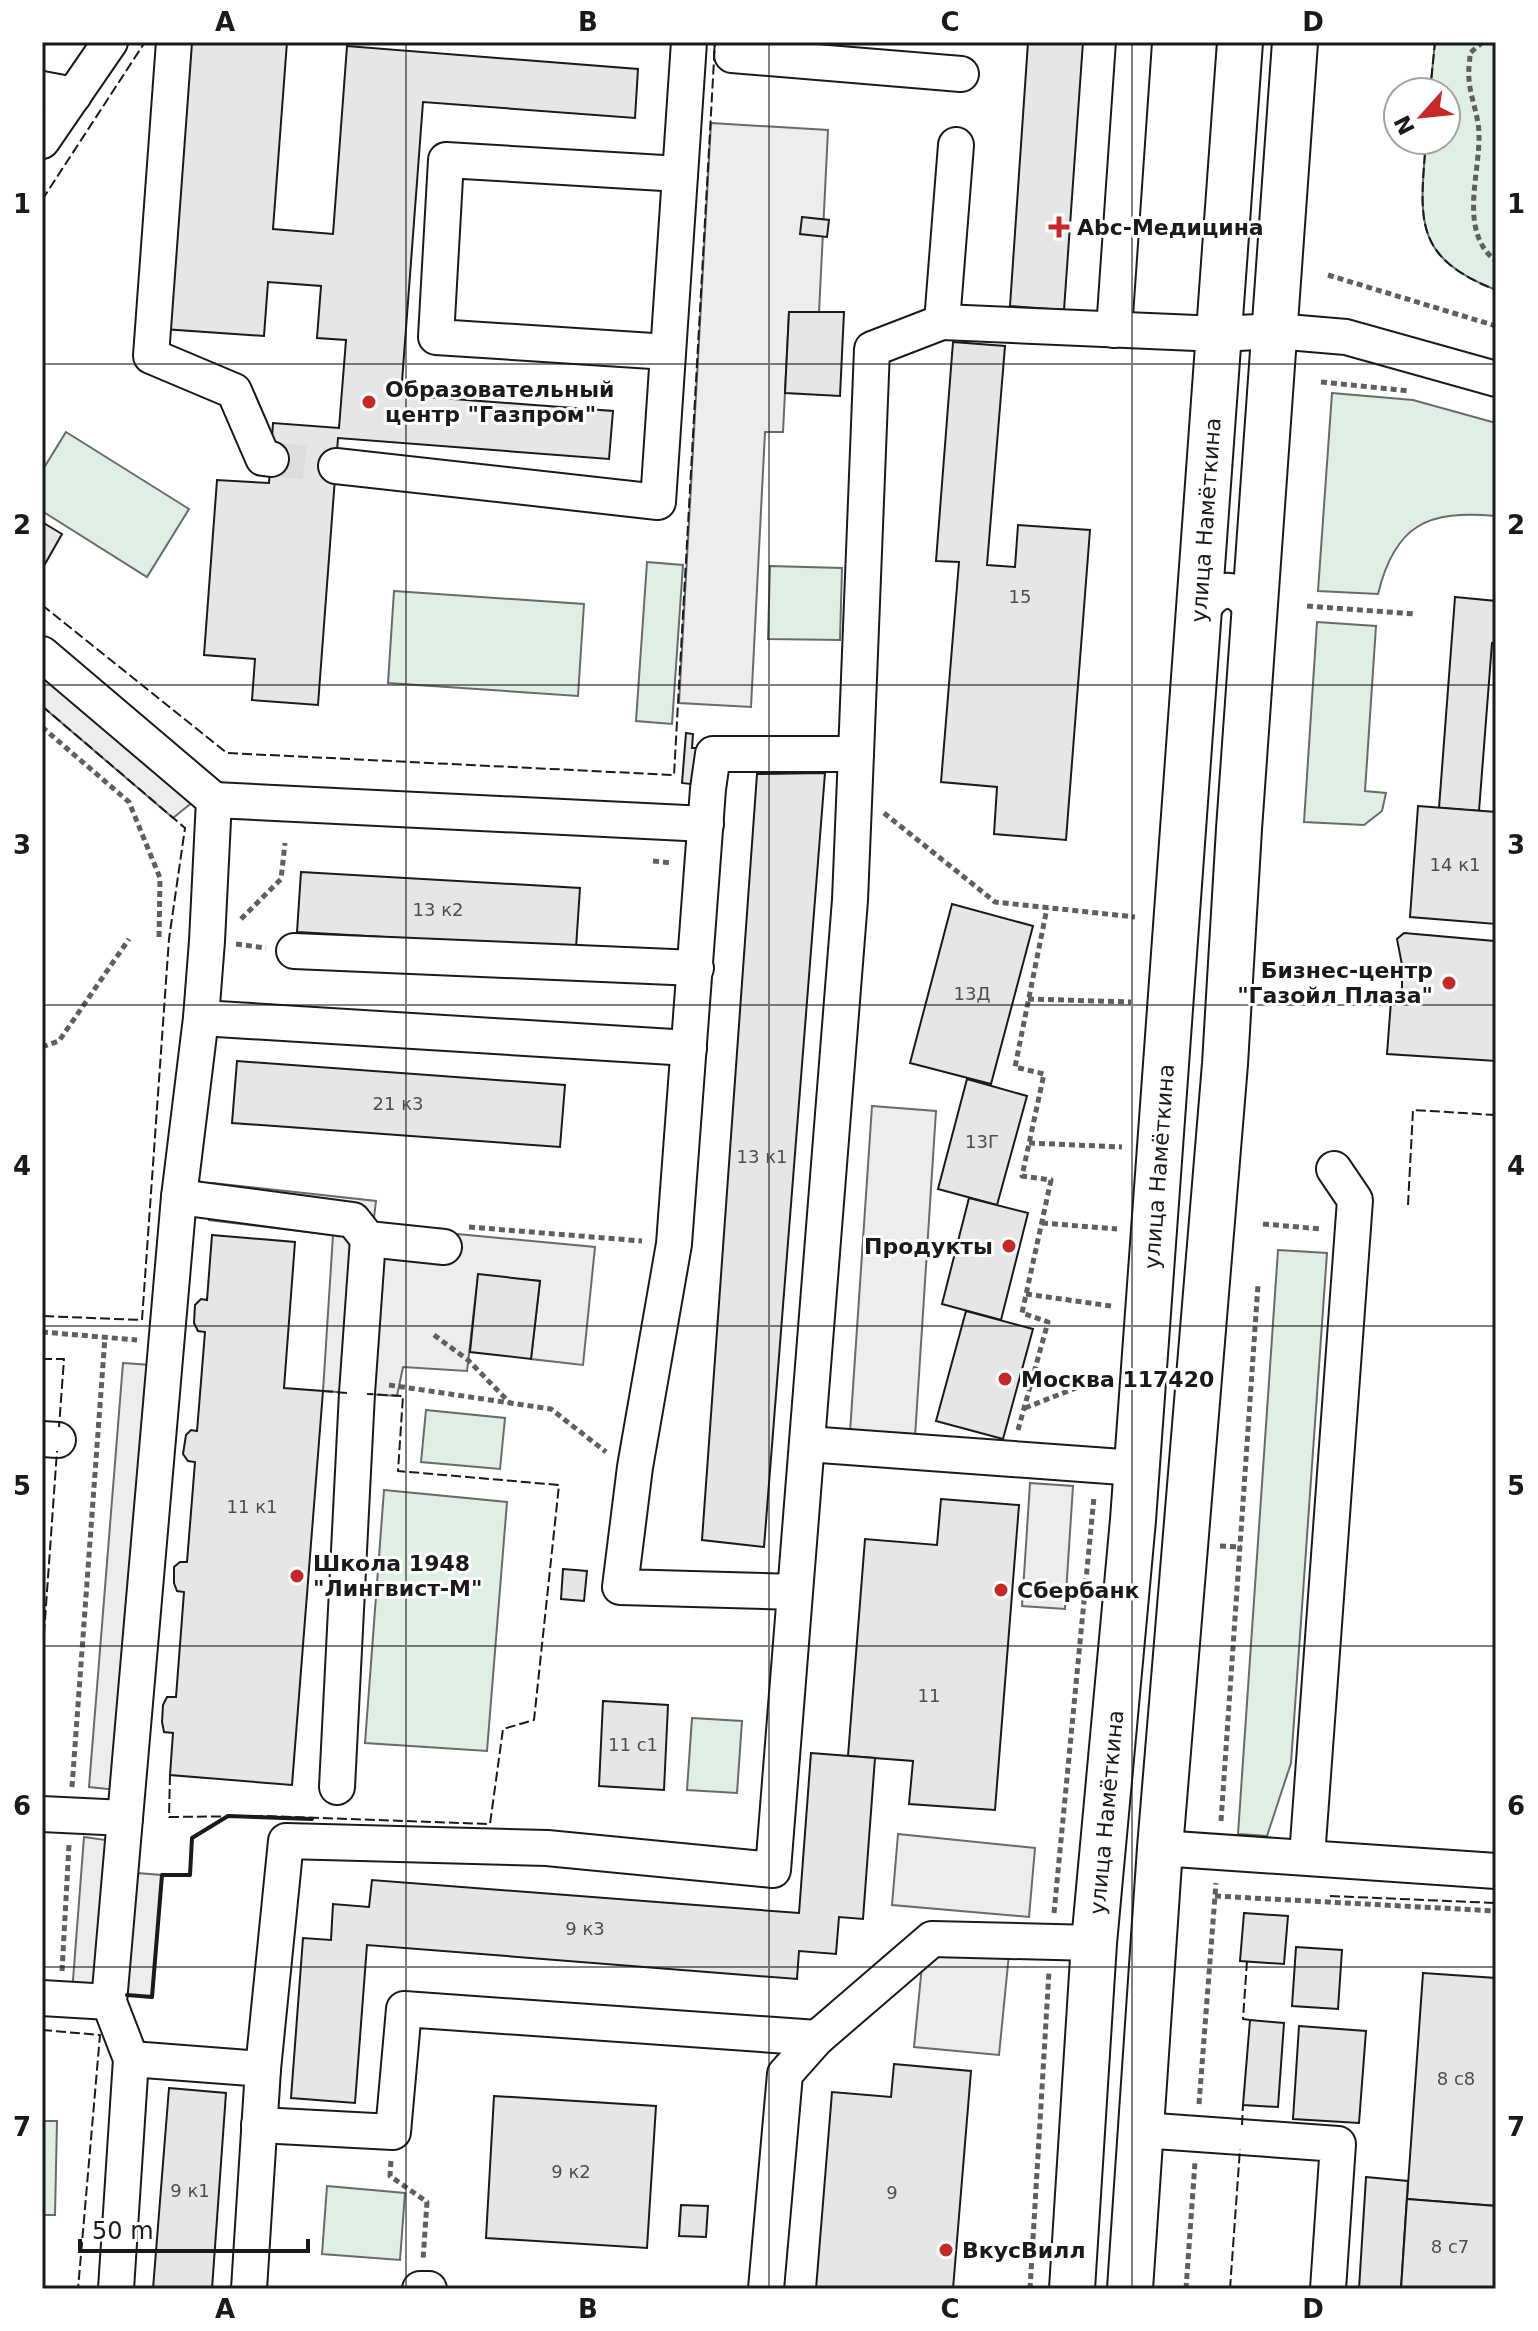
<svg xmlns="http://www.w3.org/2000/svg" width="1538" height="2331" font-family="'DejaVu Sans',sans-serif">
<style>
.green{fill:#e0efe3;stroke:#6a6a6a;stroke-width:2}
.parking{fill:#ededed;stroke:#6a6a6a;stroke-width:2}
.building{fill:#e6e6e6;stroke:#1a1a1a;stroke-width:2}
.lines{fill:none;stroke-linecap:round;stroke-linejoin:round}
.minor-tunnel{stroke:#ddd;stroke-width:34;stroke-dasharray:34 17;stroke-linecap:butt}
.minor-casing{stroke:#1a1a1a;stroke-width:38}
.major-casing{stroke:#1a1a1a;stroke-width:48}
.path{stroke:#5f5f5f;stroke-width:5;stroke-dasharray:6 4;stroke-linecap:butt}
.minor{stroke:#fff;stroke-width:34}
.major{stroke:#fff;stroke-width:44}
.fence{stroke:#1a1a1a;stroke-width:2;stroke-dasharray:10 4;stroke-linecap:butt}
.wall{stroke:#1a1a1a;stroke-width:4}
.grid{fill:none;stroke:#1a1a1a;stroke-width:2;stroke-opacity:0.55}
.poi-dot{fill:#c62828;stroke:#fff;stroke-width:3}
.labels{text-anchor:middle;stroke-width:6;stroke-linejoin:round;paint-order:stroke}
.number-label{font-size:18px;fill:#4d4d4d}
.poi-label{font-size:22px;font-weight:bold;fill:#1a1a1a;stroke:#fff;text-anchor:start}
.street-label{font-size:22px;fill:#1a1a1a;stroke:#fff}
.neatline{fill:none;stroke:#1a1a1a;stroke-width:3}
.grid-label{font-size:26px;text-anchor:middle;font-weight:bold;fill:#1a1a1a}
</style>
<rect width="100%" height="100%" fill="#fff"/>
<g class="green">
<path d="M1435,42h61v248c-84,-33 -76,-71 -70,-150h20v-48h-16z"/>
<path d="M1332,393l81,7 83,23v93c-68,-6 -101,8 -118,78l-60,-3z"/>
<polygon points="66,432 189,509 147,577 42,511 42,471"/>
<polygon points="647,562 683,565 672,724 636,721"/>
<polygon points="770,566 842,568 840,640 768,639"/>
<polygon points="394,591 584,604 578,696 388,683"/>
<polygon points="1317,622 1376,626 1365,791 1386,793 1382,811 1364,825 1304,822"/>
<polygon points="1278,1250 1327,1253 1291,1763 1267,1836 1238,1834"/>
<polygon points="426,1410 505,1418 500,1469 421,1462"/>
<polygon points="384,1490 507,1502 487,1751 365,1743"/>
<polygon points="692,1718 742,1721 737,1793 687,1790"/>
<polygon points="42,2121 57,2121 55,2215 42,2215"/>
<polygon points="327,2186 405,2193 400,2260 322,2254"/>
</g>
<g class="parking">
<polygon points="711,123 828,130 819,313 789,312 783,432 765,432 751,707 679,703"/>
<polygon points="42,654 204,793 173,818 42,706"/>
<polygon points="872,1106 936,1111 915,1437 850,1432"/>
<polygon points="212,1183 376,1201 373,1226 595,1247 583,1365 531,1359 540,1281 478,1275 467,1371 403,1367 397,1396 323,1391 333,1235 209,1220"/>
<polygon points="123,1363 151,1365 117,1790 89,1787"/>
<polygon points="1030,1483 1073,1486 1065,1609 1022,1606"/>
<polygon points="898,1834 1035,1848 1029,1917 892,1905"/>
<polygon points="84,1837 113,1841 101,1995 72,1993"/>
<polygon points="137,1873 162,1875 152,1997 127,1995"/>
<polygon points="924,1945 1009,1954 999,2055 914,2047"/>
</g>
<g class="building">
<polygon points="185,42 287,42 273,229 333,234 347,46 638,69 635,118 423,102 401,395 613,411 609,459 338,438 318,705 252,700 255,659 204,655 217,480 269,483 273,423 339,428 346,340 317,338 321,286 268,282 264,336 163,329"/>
<polygon points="1028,42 1083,42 1064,310 1010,306"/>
<polygon points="802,217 829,220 827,237 800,234"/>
<polygon points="789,312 844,312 840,396 785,393"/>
<polygon points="953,342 1005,346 987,565 1015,567 1018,525 1090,530 1066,840 994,834 997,787 941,782 959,562 936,561"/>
<polygon points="42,522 62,534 45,564 42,563"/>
<polygon points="1455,597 1496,601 1496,644 1492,643 1479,811 1439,808"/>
<polygon points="686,733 693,734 692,748 701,748 698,785 682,783"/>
<polygon points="825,773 764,1547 702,1540 757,774"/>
<polygon points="1418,806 1496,812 1496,924 1410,917"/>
<polygon points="301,872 580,888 576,948 297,932"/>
<polygon points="952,904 1033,926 991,1084 910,1063"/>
<polygon points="1404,933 1494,941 1494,946 1496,946 1496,1061 1387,1054 1391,1001 1402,1001 1402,965 1397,939"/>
<polygon points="237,1061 565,1085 560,1147 232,1123"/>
<polygon points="967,1079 1027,1096 997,1205 938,1189"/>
<polygon points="969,1198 1028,1213 1001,1320 942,1304"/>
<polygon points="212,1235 295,1242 284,1388 323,1391 292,1785 170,1775 173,1733 164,1732 162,1722 163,1705 167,1697 176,1697 184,1592 177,1591 174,1583 174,1567 180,1562 187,1562 195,1462 188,1461 183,1454 186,1435 191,1430 197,1431 205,1332 198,1331 194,1323 195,1305 201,1299 207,1300"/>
<polygon points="478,1274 540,1281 531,1359 470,1352"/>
<polygon points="966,1311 1033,1329 1003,1439 936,1421"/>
<polygon points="941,1499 1019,1505 995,1810 909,1804 913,1761 848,1756 865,1539 937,1545"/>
<polygon points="563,1569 587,1571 584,1601 561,1599"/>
<polygon points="603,1701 668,1705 664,1790 599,1786"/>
<polygon points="811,1753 875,1758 863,1919 839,1917 836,1954 799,1951 797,1979 367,1945 355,2103 291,2098 303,1938 331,1940 333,1904 369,1907 372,1880 799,1913"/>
<polygon points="1244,1913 1288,1916 1284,1964 1240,1961"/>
<polygon points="1296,1947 1342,1950 1338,2009 1292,2006"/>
<polygon points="1423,1973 1496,1978 1496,2206 1407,2199"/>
<polygon points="1250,2020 1284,2023 1278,2107 1243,2105"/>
<polygon points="1299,2026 1366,2031 1359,2123 1293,2119"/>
<polygon points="894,2064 971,2071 953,2289 816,2289 832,2092 891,2097"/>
<polygon points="169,2088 226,2093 212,2289 153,2289"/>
<polygon points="494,2096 656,2106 647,2248 486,2238"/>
<polygon points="1366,2177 1408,2181 1401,2289 1359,2289"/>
<polygon points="1407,2199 1496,2206 1496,2289 1401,2289"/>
<polygon points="681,2205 708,2206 706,2237 679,2236"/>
</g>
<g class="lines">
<polyline class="minor-tunnel" points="271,459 336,466"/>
<defs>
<g id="minor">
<polyline points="174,42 151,356 234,391 263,458 271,459"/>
<polyline points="733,42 732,55 961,74"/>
<polyline points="42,89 74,95"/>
<polyline points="42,141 110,42"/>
<polyline points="942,322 1219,334 1275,331 1346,337 1496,379"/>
<polyline points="1114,330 1134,42"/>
<polyline points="668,352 436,337 446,160 680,174"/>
<polyline points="336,466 658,502 689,42"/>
<path d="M1200,615c16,-33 40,-32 55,1"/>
<polyline points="42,654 214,800 207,941 201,1018 179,1197 109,2002 131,2059 116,2289"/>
<polyline points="856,754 872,349 942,322 956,145"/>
<polyline points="214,800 706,824"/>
<polyline points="294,951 696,968"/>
<polyline points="201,1018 689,1048"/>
<polyline points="179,1197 353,1220 368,1239 444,1247"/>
<polyline points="42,1439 58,1440"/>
<polyline points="807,1444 1136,1468"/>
<polyline points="337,1787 357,1393 368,1239"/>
<polyline points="42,1814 125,1818"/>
<polyline points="1160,1848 1496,1871"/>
<polyline points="1307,1857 1355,1200 1334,1169"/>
<polyline points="42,1998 109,2002"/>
<polyline points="131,2059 263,2069 249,2289"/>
<polyline points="263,2069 286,1841 547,1848 773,1870 850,900 856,754 713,754 708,789 674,1244 635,1467 620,1587 795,1592"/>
<polyline points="259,2125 393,2132 404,2009 817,2038"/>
<polyline points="1141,2130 1338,2144 1328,2289"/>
<polyline points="420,2289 429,2289"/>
<polyline points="766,2289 785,2074 817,2038 932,1939 1094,1943"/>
</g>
<g id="major">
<path id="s1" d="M1072,2289l22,-346 39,-423 107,-1478"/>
<polyline points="1130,2289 1160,1848 1225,1064 1239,829 1295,42"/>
</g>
</defs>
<use href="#minor" class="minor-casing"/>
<use href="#major" class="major-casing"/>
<g class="path">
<path d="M1483,42l-13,11c0,8 -2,17 -1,26 1,18 10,37 10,56 1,39 -21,97 17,126"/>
<polyline points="1179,235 1192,235"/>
<polyline points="1328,275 1496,326"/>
<polyline points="1321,382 1410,391"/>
<polyline points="1307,606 1415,614"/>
<polyline points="42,727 129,802 160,878 159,939"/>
<polyline points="884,813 995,902 1135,917"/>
<polyline points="653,861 672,863"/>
<polyline points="241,919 281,879 285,843"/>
<polyline points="236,944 266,948"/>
<polyline points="1028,999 1131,1002"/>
<polyline points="42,1047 59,1041 129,939"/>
<polyline points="1029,1143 1122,1147"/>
<polyline points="1042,1223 1117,1229"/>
<polyline points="1263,1224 1322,1229"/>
<polyline points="469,1227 642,1241"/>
<polyline points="1026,1294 1111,1306"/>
<polyline points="42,1332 137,1340"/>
<polyline points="434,1335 468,1360 509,1402"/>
<polyline points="389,1385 551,1409 606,1452"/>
<polyline points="1025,1408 1106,1376"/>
<polyline points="1018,1430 1048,1322 1022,1313 1051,1180 1022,1176 1044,1074 1015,1067 1047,908"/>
<polyline points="1220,1546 1241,1547"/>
<polyline points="72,1787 105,1337"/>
<polyline points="1221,1821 1258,1285"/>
<polyline points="1215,1896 1496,1911"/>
<polyline points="1054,1913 1094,1497"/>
<polyline points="62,1971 69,1845"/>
<polyline points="1199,2104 1216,1883"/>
<polyline points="391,2161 390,2176 427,2202 423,2260"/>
<polyline points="1030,2289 1049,1971"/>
<polyline points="1186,2289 1195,2162"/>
</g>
<use href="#minor" class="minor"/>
<use href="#major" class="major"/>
<g class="fence">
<polyline points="1430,92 1435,42"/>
<path d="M1426,140c-6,79 -14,117 70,150"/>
<polyline points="42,200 145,42"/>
<polyline points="42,605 227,753 674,775 715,42"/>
<polyline points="42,706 185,828 169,939 142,1320 42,1316"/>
<polyline points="1408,1205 1413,1110 1496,1115"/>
<polyline points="42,1359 64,1359 59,1427"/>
<polyline points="323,1391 347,1393"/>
<polyline points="42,1662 57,1451"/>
<polyline points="170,1775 169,1817 265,1816 490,1824 503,1729 534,1720 559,1485 398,1471 403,1396 367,1394"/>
<polyline points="1330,1896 1496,1903"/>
<polyline points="1247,1961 1243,2019 1250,2020"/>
<polyline points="42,2030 100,2035 78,2289"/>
<polyline points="1242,2125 1243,2105"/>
<polyline points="1230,2289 1240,2149"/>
</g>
<polyline class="wall" points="127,1995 152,1997 162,1875 190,1875 192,1838 228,1816 312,1819"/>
</g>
<path class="grid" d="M406,42v2247M769,42v2247M1132,42v2247M42,364h1454M42,685h1454M42,1005h1454M42,1326h1454M42,1646h1454M42,1967h1454"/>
<g class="poi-dot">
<path d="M1055 215h8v8h8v8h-8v8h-8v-8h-8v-8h8z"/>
<circle cx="369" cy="402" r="8"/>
<circle cx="1449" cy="983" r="8"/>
<circle cx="1009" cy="1246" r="8"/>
<circle cx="1005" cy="1379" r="8"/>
<circle cx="297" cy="1576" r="8"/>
<circle cx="1001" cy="1590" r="8"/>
<circle cx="946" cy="2250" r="8"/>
</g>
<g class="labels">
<g class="number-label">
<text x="1020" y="603">15</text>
<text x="1455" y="871">14 к1</text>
<text x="438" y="916">13 к2</text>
<text x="972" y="1000">13Д</text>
<text x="398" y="1110">21 к3</text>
<text x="982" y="1148">13Г</text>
<text x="762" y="1163">13 к1</text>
<text x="252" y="1513">11 к1</text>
<text x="929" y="1702">11</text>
<text x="633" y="1751">11 с1</text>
<text x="585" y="1935">9 к3</text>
<text x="1456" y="2085">8 с8</text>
<text x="571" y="2178">9 к2</text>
<text x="190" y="2197">9 к1</text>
<text x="892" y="2199">9</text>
<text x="1450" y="2253">8 с7</text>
</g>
<g class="poi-label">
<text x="1077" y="235">Abc-Медицина</text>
<text x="385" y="397">Образовательный<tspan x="385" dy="25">центр "Газпром"</tspan></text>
<text x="1433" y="978" text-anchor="end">Бизнес-центр<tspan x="1433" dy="25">"Газойл Плаза"</tspan></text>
<text x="993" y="1254" text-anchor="end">Продукты</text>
<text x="1021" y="1387">Москва 117420</text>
<text x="313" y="1571">Школа 1948<tspan x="313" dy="25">"Лингвист-М"</tspan></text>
<text x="1017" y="1598">Сбербанк</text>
<text x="962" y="2258">ВкусВилл</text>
</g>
<g class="street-label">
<text dy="8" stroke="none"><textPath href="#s1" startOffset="1774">улица Намёткина</textPath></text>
<text dy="8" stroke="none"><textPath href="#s1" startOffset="1126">улица Намёткина</textPath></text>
<text dy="8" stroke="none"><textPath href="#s1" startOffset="478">улица Намёткина</textPath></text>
</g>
</g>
<rect width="1538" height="2331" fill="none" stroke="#ffffff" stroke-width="88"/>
<g transform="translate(1422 116) rotate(243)"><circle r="38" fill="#ffffff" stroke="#a3a3a3" stroke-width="2"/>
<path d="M0-6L14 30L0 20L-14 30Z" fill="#c62828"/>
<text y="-12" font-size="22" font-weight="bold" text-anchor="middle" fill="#1a1a1a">N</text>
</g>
<path d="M80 2239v12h228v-12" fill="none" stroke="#1a1a1a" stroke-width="4"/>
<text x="92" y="2239" font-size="24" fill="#1a1a1a" stroke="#ffffff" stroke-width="6" paint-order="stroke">50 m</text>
<rect x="44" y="44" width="1450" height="2243" class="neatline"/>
<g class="grid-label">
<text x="225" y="31">A</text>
<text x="588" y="31">B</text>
<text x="950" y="31">C</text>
<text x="1313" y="31">D</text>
<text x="22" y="213">1</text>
<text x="1516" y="213">1</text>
<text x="22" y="534">2</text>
<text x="1516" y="534">2</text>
<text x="22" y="854">3</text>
<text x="1516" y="854">3</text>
<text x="22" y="1175">4</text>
<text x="1516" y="1175">4</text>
<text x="22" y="1495">5</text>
<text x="1516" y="1495">5</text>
<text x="22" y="1815">6</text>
<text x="1516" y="1815">6</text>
<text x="22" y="2136">7</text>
<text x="1516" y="2136">7</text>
<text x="225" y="2318">A</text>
<text x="588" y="2318">B</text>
<text x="950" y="2318">C</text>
<text x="1313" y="2318">D</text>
</g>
</svg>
